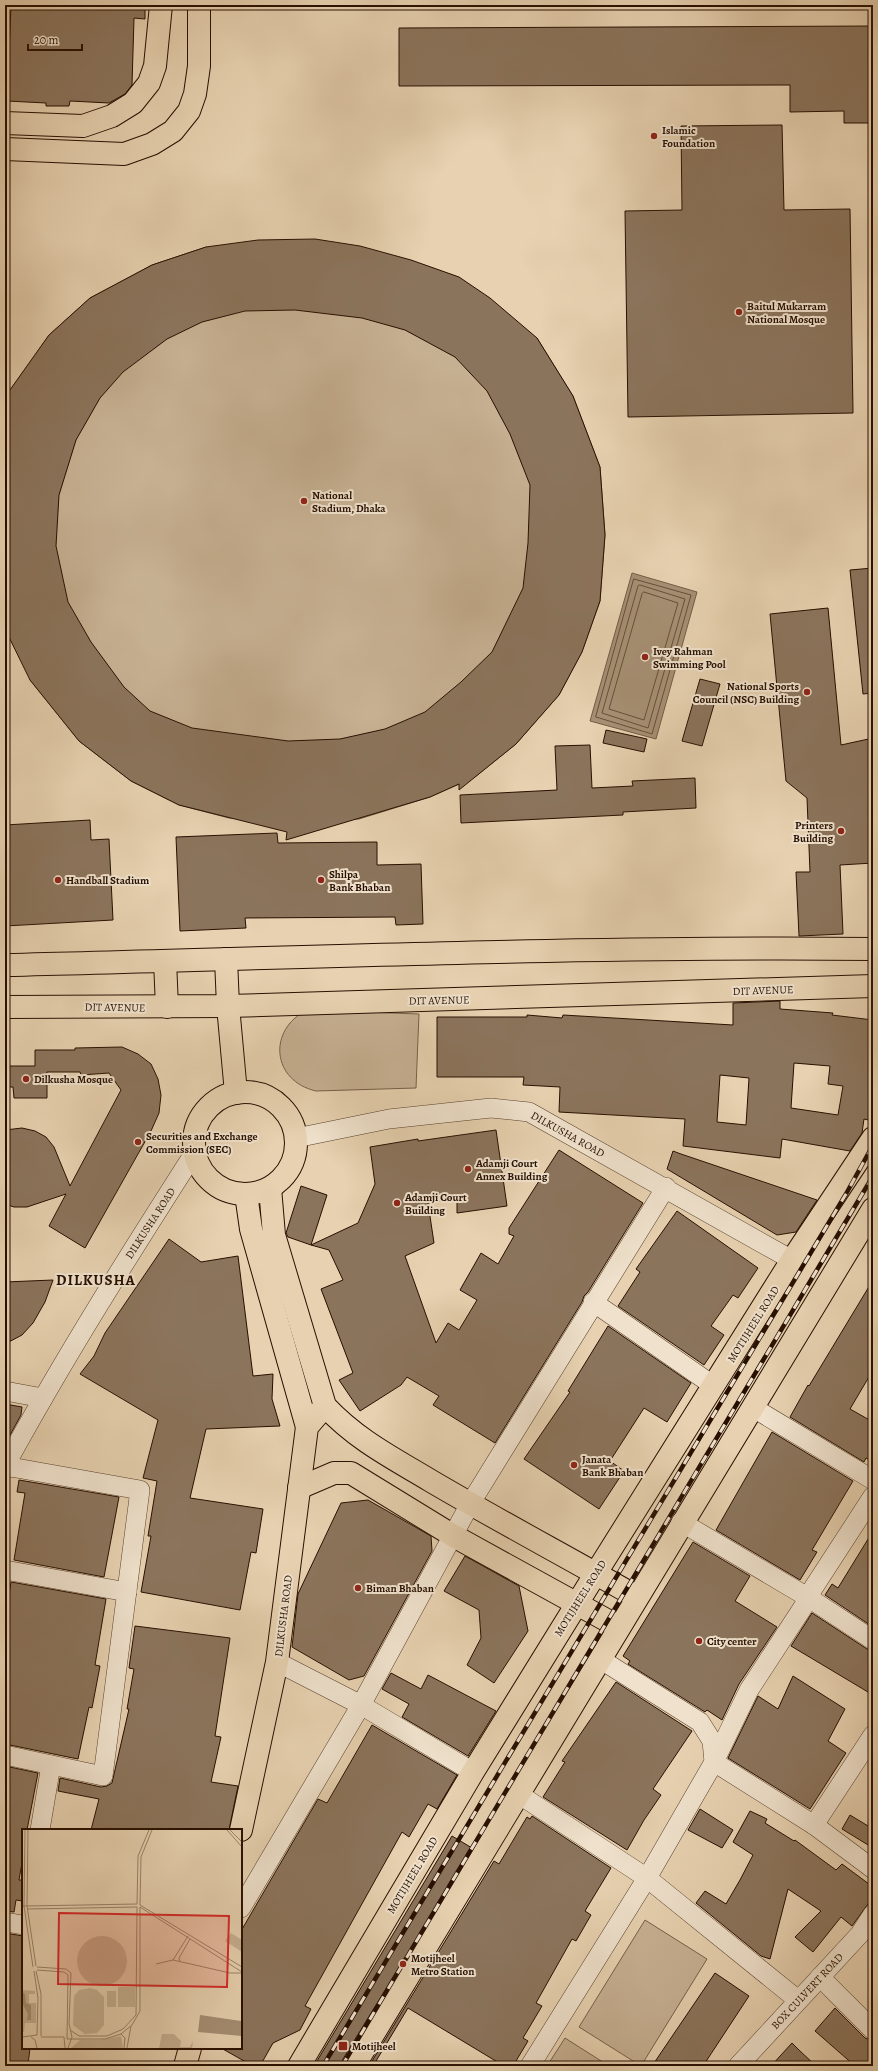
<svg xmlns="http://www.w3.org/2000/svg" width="878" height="2071" font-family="Alegreya,serif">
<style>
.green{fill:#c6b092;stroke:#766049}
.water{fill:#a68f74;stroke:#735c46}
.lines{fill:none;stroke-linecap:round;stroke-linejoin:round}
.shore{stroke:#664f3a;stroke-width:1}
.building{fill:#8b745c;stroke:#270f00;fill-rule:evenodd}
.minor-casing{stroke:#57402c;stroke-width:20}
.major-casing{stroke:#270f00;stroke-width:24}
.minor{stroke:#efe1cc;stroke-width:19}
.major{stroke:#e7d1b0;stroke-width:22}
.rail-casing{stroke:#270f00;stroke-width:4.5}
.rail{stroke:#efe1cc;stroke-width:3;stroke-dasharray:9;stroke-linecap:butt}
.poi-dot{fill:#8f2418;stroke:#efe1cc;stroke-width:1.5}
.labels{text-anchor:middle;stroke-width:4;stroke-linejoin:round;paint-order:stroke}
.poi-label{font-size:11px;font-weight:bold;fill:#270f00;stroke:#efe1cc;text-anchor:start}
.street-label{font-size:11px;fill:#270f00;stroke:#efe1cc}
.district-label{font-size:15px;font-weight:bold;letter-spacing:1px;fill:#270f00;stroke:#efe1cc}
.inset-road{fill:none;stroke:#9a836a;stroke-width:1}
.view{fill:#d62828;fill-opacity:0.15;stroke:#d62828;stroke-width:2}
.inset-edge{fill:none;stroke:#270f00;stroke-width:2}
</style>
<rect width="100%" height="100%" fill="#e7d1b0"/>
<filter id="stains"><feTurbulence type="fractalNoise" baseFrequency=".005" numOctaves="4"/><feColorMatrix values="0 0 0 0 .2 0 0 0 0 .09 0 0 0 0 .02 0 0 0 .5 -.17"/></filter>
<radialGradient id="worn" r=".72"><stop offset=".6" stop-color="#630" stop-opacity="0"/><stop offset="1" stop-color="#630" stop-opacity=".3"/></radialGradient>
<g class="green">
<polygon points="206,247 537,338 573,396 600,467 605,535 600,601 582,652 559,695 516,744 475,777 430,797 359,819 288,821 229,818 179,805 131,781 79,741 30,680 5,397 49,335 90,298 152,265"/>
<path d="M307,1010l112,4 -3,74 -100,3c-44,-10 -49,-61 -9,-81z"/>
<polygon points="645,1920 707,1959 641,2066 579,2027"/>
<polygon points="565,2038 609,2066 547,2066"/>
</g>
<polygon class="water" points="632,573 697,592 656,739 590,721"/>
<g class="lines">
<g class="shore">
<polygon points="634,579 691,595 652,734 596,717"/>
<polygon points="640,585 685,599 648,728 602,713 638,586"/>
<polygon points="644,592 678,603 644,720 609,709 642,594"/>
</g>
</g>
<g class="building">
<polygon points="11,5 145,5 145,19 134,18 132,85 125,94 109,103 70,101 69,106 46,106 46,103 7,101"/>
<polygon points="873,26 873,123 844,123 844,111 790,112 790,85 399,86 399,28"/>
<polygon points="782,125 784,210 850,209 853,413 628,417 625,211 682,210 681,126"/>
<path d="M315,239l45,7 51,14 48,17 31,21 47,40 36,58 27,71 5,68 -5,66 -18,51 -23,43 -43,49 -57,46v-6l-29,13 -144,43 1,-8 -108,-27 -48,-24 -52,-40 -49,-61 -25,-51v-232l44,-62 41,-37 62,-33 54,-18 52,-7zM295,310l67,8 43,12 50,27 32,34 23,43 20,51 -2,58 -5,45 -31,64 -31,30 -36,30 -40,17 -45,10 -52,2 -96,-13 -42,-17 -26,-24 -33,-45 -23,-40 -12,-56 3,-51 17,-55 24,-42 23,-26 44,-33 35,-17 43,-11z"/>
<polygon points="873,568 873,693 863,694 850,570"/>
<polygon points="828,608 841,745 873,738 873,863 840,865 843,934 799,936 796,872 810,872 807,798 786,781 770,614"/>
<polygon points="700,679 720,684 702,746 682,741"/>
<polygon points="606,730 647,739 644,752 603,743"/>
<polygon points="590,745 592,788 633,786 632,781 695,778 696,808 623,812 623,815 461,823 460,795 557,790 555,746"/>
<polygon points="90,820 91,840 109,839 113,920 5,926 5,825"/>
<polygon points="277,833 278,843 377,842 377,865 421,864 423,924 396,925 395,917 245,918 246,928 180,931 176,837"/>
<path d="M780,1001v8l53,4 -1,2 41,5v101l-9,-2 -2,14 -12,18 -68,-12 -2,19 -97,-12 2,-27 -126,-7 1,-25 -37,-2 1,-8h-87v-60h90v-2l35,3 1,-3 170,10v-22zM794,1063l36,3 -2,18 15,2 -5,29 -47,-7zM720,1075l29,3 -3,47 -29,-3z"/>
<polygon points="122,1047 138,1054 151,1064 158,1079 161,1095 159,1113 151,1131 85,1248 49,1226 66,1194 27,1207 14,1207 5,1204 5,1130 22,1128 35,1131 46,1137 54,1147 70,1186 121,1090 109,1073 81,1075 80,1072 47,1072 47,1098 14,1098 13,1087 5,1087 5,1066 35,1066 35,1050 75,1050 75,1048"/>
<polygon points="496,1130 507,1206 457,1213 457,1198 428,1203 434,1243 405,1256 436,1343 448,1323 459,1330 477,1300 460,1290 481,1253 498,1264 514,1236 509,1234 509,1228 559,1150 643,1203 588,1292 584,1296 582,1302 495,1443 433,1405 439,1396 407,1377 401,1385 360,1411 339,1380 353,1373 321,1289 343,1280 329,1250 311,1245 358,1223 375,1184 370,1147 418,1139 418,1141"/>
<polygon points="673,1151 681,1154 817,1200 796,1232 777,1235 667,1169"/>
<polygon points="301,1186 327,1195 311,1245 288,1237 286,1233"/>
<polygon points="677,1211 758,1268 738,1298 733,1295 711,1326 724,1335 704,1365 618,1306 640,1272 636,1269"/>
<polygon points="169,1239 201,1262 238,1256 253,1376 273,1374 272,1399 280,1426 206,1429 190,1498 263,1509 256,1553 251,1552 240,1610 141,1592 151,1536 148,1536 157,1481 143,1478 158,1420 80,1374 94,1356 105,1333"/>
<polygon points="53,1280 45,1302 33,1323 22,1335 5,1344 5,1282"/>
<polygon points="873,1280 873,1370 850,1409 873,1422 873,1462 866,1458 864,1462 790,1417 808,1385 809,1386"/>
<polygon points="608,1326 691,1383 667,1422 644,1408 610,1461 624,1471 599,1509 524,1459 570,1392 568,1391"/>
<polygon points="5,1404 22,1407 21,1415 10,1435 5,1434"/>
<polygon points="772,1432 853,1481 812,1550 817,1552 800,1580 716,1530"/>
<polygon points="19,1480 119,1497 104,1577 14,1560 25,1493 17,1492"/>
<polygon points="368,1500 431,1536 432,1551 364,1676 349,1680 292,1647 298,1594 341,1503"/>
<polygon points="873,1531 873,1627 825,1595 832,1584 838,1588"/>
<polygon points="693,1542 750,1576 735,1601 777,1627 739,1684 722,1720 707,1710 705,1712 628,1664 630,1661 623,1656"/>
<polygon points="465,1556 519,1586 528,1631 494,1683 467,1665 481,1638 479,1610 444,1591"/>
<polygon points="11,1582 106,1599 95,1665 100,1666 92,1708 89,1707 78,1759 5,1744 5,1620"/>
<polygon points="812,1613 867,1649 873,1651 873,1695 791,1646"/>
<polygon points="135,1626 230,1638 215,1736 221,1737 211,1782 238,1786 229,1830 91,1830 99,1799 58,1791 60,1778 101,1787 107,1786 112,1783 129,1709 127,1709 134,1669 129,1668"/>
<polygon points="391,1673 421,1689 428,1675 496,1711 468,1756 402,1717 409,1704 382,1689"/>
<polygon points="793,1676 845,1709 828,1741 846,1753 810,1809 728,1758 758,1696 778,1709"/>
<polygon points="616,1682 692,1731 653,1789 661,1795 644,1820 627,1850 543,1797 565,1762 562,1761"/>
<polygon points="372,1725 457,1775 437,1809 428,1804 409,1837 402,1832 305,2006 311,2009 300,2030 273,2043 260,2066 253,2066 221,2048 241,2048 241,1931 318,1799 327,1803"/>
<polygon points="5,1766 38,1773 27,1830 23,1830 23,1857 19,1880 23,1880 23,1901 16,1900 14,1912 5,1911"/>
<polygon points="700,1809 733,1830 722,1848 688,1830"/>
<polygon points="750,1811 767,1819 765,1823 794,1841 795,1840 836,1870 842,1864 873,1887 873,1897 852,1926 841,1917 813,1952 795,1937 821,1911 788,1889 770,1959 761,1956 696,1903 705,1891 726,1904 740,1880 753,1855 733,1842"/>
<polygon points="850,1815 873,1829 873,1848 842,1829"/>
<polygon points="532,1816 611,1868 585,1911 591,1915 576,1941 572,1939 536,2003 542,2006 523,2038 528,2041 513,2066 504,2066 408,2008 373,2066 369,2066 494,1861 499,1864 527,1817 530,1819"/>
<polygon points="452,1836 472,1848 343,2059 342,2066 314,2066"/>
<polygon points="5,1933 23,1936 23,2048 30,2048 28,2065 5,2062"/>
<polygon points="715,1973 749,1996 703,2066 652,2066"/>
<polygon points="835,2008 865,2038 873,2041 873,2066 855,2066 815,2031"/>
<polygon points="792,2043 799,2050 816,2066 771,2066"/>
</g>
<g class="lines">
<defs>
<g id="minor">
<polyline points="296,1138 389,1119 491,1108 529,1112 792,1260"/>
<polyline points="593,1302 714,1386"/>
<polyline points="5,1391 43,1398"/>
<polyline points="752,1407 873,1480"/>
<path d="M5,1470v-4c59,-108 124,-211 190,-314"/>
<polyline points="873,1496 810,1593 809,1598 749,1690 714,1762 814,1825 873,1869"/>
<polyline points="681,1522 809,1598 873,1640"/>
<polyline points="5,1570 127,1592"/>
<polyline points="277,1662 361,1705 473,1772"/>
<polyline points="5,1755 103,1776 140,1490 5,1466"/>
<polyline points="520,1795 647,1878 798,2000"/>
<polyline points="814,1825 873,1735"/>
<polyline points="40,1830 51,1765"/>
<polyline points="241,1908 361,1705 470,1504 666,1187"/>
<polyline points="5,1922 23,1925"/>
<polyline points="820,1977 873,2030"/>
<polyline points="530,2066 647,1878 714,1762 712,1741 700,1722 600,1659"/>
<polyline points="738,2066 860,1934 873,1914"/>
</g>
<g id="major">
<polyline points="5,123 83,126 112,116 133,103 149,83 155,66 161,5"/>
<polyline points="5,149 124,154 152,144 173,131 189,111 195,94 199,66 199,5"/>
<polyline points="226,959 228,1006 236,1093"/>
<polyline points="165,961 167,1007"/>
<path d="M5,965c289,-7 579,-19 868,-16"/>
<polyline points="5,1007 228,1006 873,986"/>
<circle cx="245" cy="1143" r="51"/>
<path d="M270,1188l4,47 51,171c32,34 66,51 106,75 68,40 138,77 206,116"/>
<polyline points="246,1194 251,1229 307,1427"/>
<polyline points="299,1488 334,1473 351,1473 452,1535 619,1627"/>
<polyline points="241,1830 277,1662 307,1427 325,1406"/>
<polyline points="185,2066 190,2048"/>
<polyline points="299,2066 473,1772 596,1573 792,1260 873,1138"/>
<path d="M354,2066c175,-285 345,-573 519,-857"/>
</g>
</defs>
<use href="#minor" class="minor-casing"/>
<use href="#major" class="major-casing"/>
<use href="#minor" class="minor"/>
<use href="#major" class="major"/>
<defs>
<g id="rail">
<polyline points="323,2066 846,1194 873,1145"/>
<polyline points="342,2066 873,1176"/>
</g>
</defs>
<use href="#rail" class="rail-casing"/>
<use href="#rail" class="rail"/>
</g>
<g class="poi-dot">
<circle cx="654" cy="136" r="4"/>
<circle cx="739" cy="312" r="4"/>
<circle cx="304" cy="501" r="4"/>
<circle cx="645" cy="657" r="4"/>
<circle cx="807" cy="692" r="4"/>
<circle cx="841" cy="831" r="4"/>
<circle cx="58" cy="880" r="4"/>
<circle cx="321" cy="880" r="4"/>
<circle cx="26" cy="1079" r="4"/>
<circle cx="138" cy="1142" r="4"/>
<circle cx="468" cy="1169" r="4"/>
<circle cx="397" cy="1203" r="4"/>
<circle cx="574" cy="1465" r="4"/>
<circle cx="358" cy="1588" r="4"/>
<circle cx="699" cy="1641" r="4"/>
<circle cx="403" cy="1964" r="4"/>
<rect x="338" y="2041" width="10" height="10" rx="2"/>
</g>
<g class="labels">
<g class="poi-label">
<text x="662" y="134">Islamic<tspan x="662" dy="13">Foundation</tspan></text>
<text x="747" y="310">Baitul Mukarram<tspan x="747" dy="13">National Mosque</tspan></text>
<text x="312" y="499">National<tspan x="312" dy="13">Stadium, Dhaka</tspan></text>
<text x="653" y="655">Ivey Rahman<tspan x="653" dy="13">Swimming Pool</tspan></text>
<text x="799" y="690" text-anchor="end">National Sports<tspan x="799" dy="13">Council (NSC) Building</tspan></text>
<text x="833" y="829" text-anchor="end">Printers<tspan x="833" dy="13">Building</tspan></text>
<text x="329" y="878">Shilpa<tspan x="329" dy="13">Bank Bhaban</tspan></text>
<text x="66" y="884">Handball Stadium</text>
<text x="34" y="1083">Dilkusha Mosque</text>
<text x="146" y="1140">Securities and Exchange<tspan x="146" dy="13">Commission (SEC)</tspan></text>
<text x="476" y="1167">Adamji Court<tspan x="476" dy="13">Annex Building</tspan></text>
<text x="405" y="1201">Adamji Court<tspan x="405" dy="13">Building</tspan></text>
<text x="582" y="1463">Janata<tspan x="582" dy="13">Bank Bhaban</tspan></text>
<text x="366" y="1592">Biman Bhaban</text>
<text x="707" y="1645">City center</text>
<text x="411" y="1962">Motijheel<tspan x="411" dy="13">Metro Station</tspan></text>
<text x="352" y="2050">Motijheel</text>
</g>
<g class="street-label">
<text transform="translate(763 990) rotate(-2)" y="4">DIT AVENUE</text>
<text transform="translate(439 1000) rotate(-1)" y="4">DIT AVENUE</text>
<text transform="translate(115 1007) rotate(1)" y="4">DIT AVENUE</text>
<text transform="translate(568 1134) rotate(29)" y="4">DILKUSHA ROAD</text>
<text transform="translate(150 1223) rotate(-57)" y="4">DILKUSHA ROAD</text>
<text transform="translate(753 1324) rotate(-58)" y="4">MOTIJHEEL ROAD</text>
<text transform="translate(580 1598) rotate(-58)" y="4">MOTIJHEEL ROAD</text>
<text transform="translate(283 1616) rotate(-83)" y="4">DILKUSHA ROAD</text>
<text transform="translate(412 1875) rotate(-59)" y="4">MOTIJHEEL ROAD</text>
<text transform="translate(807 1991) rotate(-47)" y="4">BOX CULVERT ROAD</text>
</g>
<g class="district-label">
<text x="96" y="1285">DILKUSHA</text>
</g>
</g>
<g transform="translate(22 1829)">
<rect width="220" height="220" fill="#e7d1b0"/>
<path d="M209,104l11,7v12l-17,-11zM55 132a25 25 0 1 1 50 0a25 25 0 1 1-50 0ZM96,158h17v20h-17zM68,159l7,2 7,7v28l-7,8 -12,1 -12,-9 1,-29 5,-6zM0,161l13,1v3h-6v9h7v20h-11l-1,9h-2zM85,162h9v16h-9zM140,205h12l7,7 -1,6h10l3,-6 -1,7h-33zM99,207l2,12h-52l9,-8h20z" fill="#c6b092"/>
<path d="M0,163l3,2 1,9 5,2v15h-4l1,-6 -6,-11zM178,186l41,6 1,15 -44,-4z" fill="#a68f74"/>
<path class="inset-road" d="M6,1l-1,76 110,-2M130,1l-11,27 -1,48 102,62M205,1l15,17M208,1l12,12M115,75l1,-48 11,-26M0,77h5l9,60M2,77l1,-76M2,77l9,61M5,80l110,-2 -1,108 -13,14 -16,7h-28l-9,-6M151,131l57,13h12M158,133l-1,-4 11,-19M134,135l17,-4 15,-24M15,138l29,2 5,4 -2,51 3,13 -4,11M15,141l27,2 4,3 -1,64h38l16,-5 4,4 -1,10M12,142l4,27 -1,37M14,142l5,23v42M99,205l11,-9 8,-14v-104l102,65M0,208l15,-2M9,208l4,3 2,8M19,208h23l1,11M105,219l4,-22"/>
<path class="view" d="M37,84l170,3 -2,71 -169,-3z"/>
<rect width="220" height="220" class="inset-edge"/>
</g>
<rect width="878" height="2071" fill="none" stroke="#e7d1b0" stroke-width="20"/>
<rect x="6" y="6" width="866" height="2059" fill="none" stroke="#270f00" stroke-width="2"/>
<rect x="10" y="10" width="858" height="2051" fill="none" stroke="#270f00"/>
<path d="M28 44v6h54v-6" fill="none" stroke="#270f00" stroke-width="2"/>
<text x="34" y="44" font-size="12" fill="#270f00" stroke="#efe1cc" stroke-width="3" paint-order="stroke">20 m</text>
<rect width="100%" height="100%" filter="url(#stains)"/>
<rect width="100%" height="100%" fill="url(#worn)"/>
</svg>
